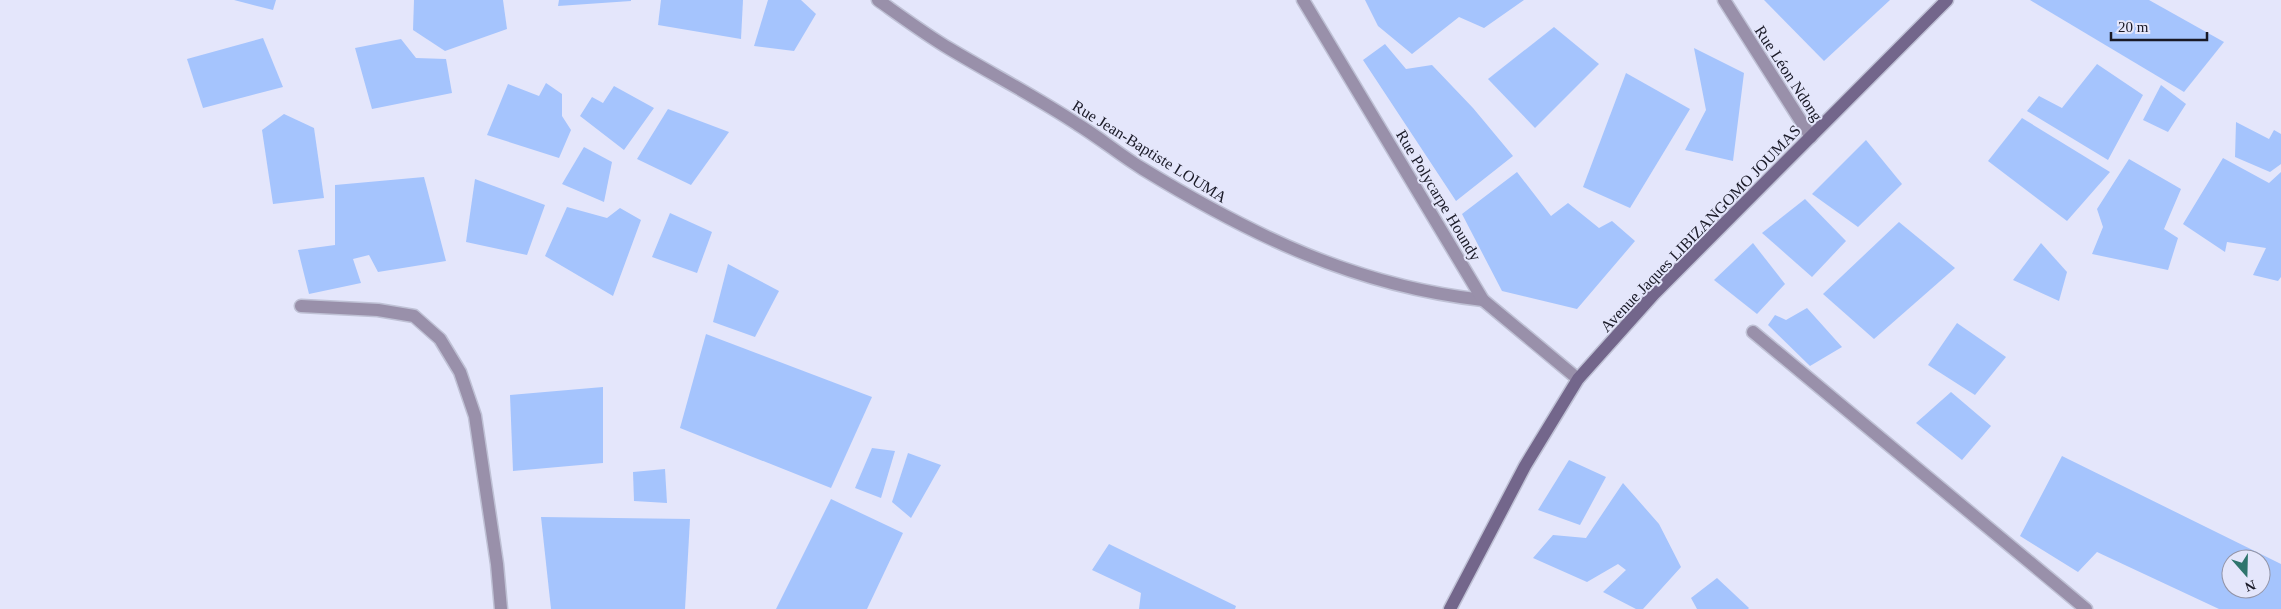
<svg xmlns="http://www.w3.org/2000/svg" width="2281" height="609" font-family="Georgia,serif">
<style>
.building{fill:#a5c4fd;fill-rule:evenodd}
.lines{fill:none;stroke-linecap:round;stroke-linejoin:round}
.street-casing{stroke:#bfc1d5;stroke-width:15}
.secondary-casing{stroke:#bfc1d5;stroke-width:15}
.street{stroke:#9990aa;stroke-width:12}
.secondary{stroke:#73668b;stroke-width:12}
.labels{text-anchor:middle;stroke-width:4;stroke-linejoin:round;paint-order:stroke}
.street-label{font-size:16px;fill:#191926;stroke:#e4e6fb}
</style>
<rect width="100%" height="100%" fill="#e4e6fb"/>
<g class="building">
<polygon points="234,0 276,0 273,10"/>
<polygon points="414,0 503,0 507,29 445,51 413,30"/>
<polygon points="559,0 631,0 631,1 558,6"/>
<polygon points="661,0 743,0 741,39 658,25"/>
<polygon points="768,0 801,0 816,14 794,51 754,46"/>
<polygon points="1365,0 1524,0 1484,28 1459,17 1412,54 1378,26"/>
<polygon points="1764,0 1890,0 1824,61"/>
<polygon points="2030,0 2149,0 2224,42 2184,92"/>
<polygon points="1554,27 1599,64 1535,128 1488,79"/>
<polygon points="263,38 283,87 203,108 187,59"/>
<polygon points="401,39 416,58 446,59 452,93 372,109 355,48"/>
<polygon points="1385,44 1406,69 1432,65 1473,108 1513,156 1456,201 1363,60"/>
<polygon points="1694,48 1744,73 1733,161 1685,150 1706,110"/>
<polygon points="2097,64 2143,95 2108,160 2027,111 2039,96 2062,108"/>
<polygon points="1626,73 1690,109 1630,208 1583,187"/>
<polygon points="546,83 562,94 562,116 571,130 559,158 487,135 508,84 539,96"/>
<polygon points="2161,85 2186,104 2168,132 2143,120"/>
<polygon points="614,86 654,108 624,150 580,116 592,97 603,103"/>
<polygon points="668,109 729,132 691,185 637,159"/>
<polygon points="284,114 314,128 324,198 273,204 262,130"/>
<polygon points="2022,118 2110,172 2067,221 1988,161"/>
<polygon points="2236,122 2269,139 2274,130 2281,134 2281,164 2270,172 2235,157"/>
<polygon points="1866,140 1902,184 1858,227 1812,194"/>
<polygon points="584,147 612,162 604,202 562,184"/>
<polygon points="2223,158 2269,183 2281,172 2281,277 2278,281 2253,275 2266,248 2227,242 2225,252 2183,224"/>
<polygon points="2129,159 2181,189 2164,229 2178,238 2168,270 2092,254 2103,227 2097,209"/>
<polygon points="1517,172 1551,216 1568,203 1599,228 1612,221 1635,241 1577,309 1502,291 1462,214"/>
<polygon points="424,177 446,261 378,272 369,255 353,259 361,283 309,294 298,250 335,245 335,185"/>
<polygon points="475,179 545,205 527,255 466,242"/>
<polygon points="1805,199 1846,241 1812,277 1762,233"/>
<polygon points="567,207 607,218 620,208 641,220 613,296 545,256"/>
<polygon points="670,213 712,232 697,273 652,257"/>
<polygon points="1899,222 1955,268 1874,339 1823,294"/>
<polygon points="1753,243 1785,284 1757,314 1714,280"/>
<polygon points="2041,243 2067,272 2059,301 2013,280"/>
<polygon points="728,264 779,291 755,337 713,322"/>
<polygon points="1807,308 1842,347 1810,366 1768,325 1775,315 1786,320"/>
<polygon points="1957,323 2006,357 1975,395 1928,365"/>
<polygon points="706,334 872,397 831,488 680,428"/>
<polygon points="603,387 603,463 513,471 510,395"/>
<polygon points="1951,392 1991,426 1962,460 1916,423"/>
<polygon points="872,448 895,451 881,498 855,488"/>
<polygon points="908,453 941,465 911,518 892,502"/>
<path d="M2062,456l219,108v45h-62l-122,-57 -19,20 -58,-36zM2231,559h30v30h-30z"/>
<polygon points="1569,460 1606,477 1580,525 1538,510"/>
<polygon points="665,469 667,503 634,501 633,472"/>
<polygon points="1623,483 1659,524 1681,567 1643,609 1636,609 1603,592 1626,570 1618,564 1587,582 1533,558 1553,535 1586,538"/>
<polygon points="831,499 903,533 867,609 776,609"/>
<polygon points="541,517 690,519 685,609 551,609"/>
<polygon points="1109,544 1236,606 1235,609 1139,609 1141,593 1092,570"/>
<polygon points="1717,578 1749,608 1748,609 1697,609 1691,598"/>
</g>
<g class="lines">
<defs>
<g id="street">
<path d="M878,0c24,17 47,34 72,49 42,25 86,48 127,75 23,14 43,31 66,45 108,66 212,117 340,131"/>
<polyline points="1303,0 1483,300 1578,379"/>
<polyline points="1724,0 1811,137"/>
<polyline points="301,306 378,310 414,316 440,339 460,372 475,416 497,564 501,609"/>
<polyline points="1753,332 2086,609"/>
</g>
<polyline id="secondary" points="1450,609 1525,466 1578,379 1654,294 1947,0"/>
</defs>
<use href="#street" class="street-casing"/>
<use href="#secondary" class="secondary-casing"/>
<use href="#street" class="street"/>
<use href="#secondary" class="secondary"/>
</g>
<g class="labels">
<g class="street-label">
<text transform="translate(1789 73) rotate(57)" y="6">Rue Léon Ndong</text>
<text transform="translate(1150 151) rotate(32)" y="6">Rue Jean-Baptiste LOUMA</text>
<text transform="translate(1439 195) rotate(59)" y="6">Rue Polycarpe Houndy</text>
<text transform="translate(1700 228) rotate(-46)" y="6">Avenue Jaques LIBIZANGOMO JOUMAS</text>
</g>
</g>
<g transform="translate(2246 574) rotate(160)"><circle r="24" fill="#e4e6fb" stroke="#9394a6"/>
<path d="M0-4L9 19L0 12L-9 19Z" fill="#2e756d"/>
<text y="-8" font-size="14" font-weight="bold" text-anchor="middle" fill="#191926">N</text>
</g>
<path d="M2111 32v8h96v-8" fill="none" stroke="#191926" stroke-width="2.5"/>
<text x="2118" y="32" font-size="15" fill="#191926" stroke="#e4e6fb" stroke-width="4" paint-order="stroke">20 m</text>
</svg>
